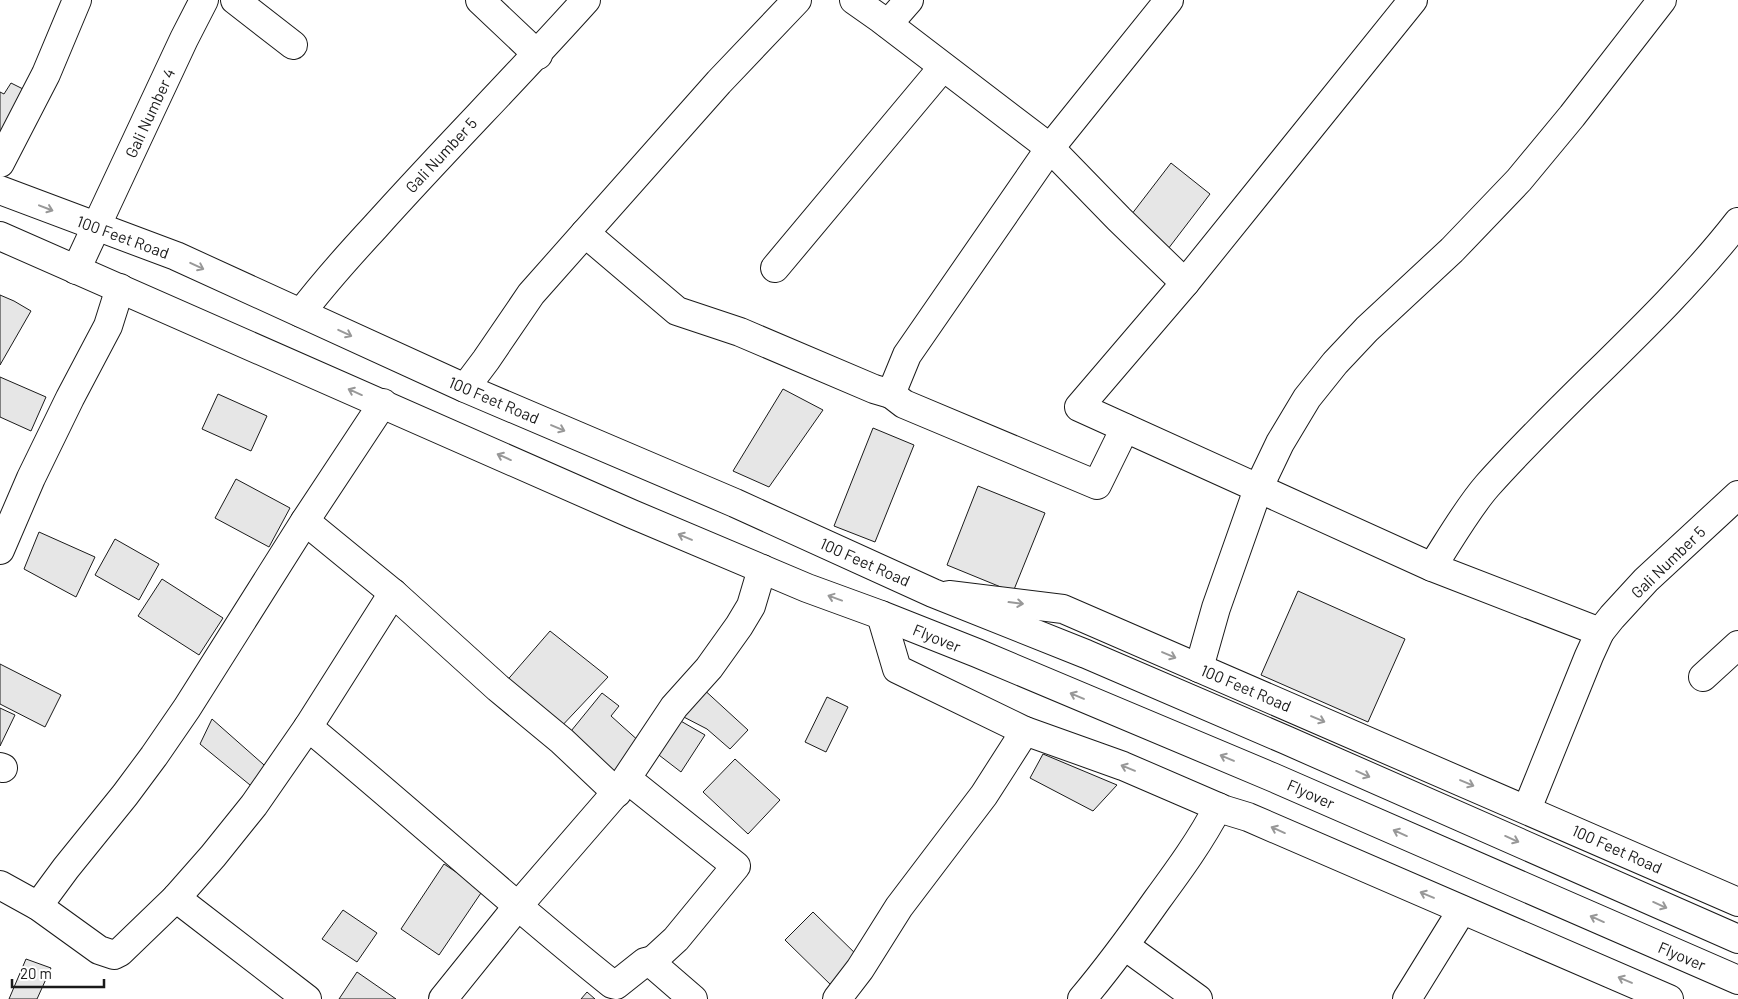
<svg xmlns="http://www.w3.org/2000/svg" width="1738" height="999" font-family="Barlow,sans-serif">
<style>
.building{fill:#e6e6e6;stroke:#1a1a1a}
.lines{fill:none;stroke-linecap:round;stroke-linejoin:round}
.minor-casing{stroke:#1a1a1a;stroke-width:30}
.tertiary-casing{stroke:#1a1a1a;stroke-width:30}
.secondary-casing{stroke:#1a1a1a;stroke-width:30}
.minor{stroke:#fff;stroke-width:28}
.tertiary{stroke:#fff;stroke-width:28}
.secondary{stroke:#fff;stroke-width:28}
.oneway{stroke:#989898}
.labels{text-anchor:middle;stroke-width:4;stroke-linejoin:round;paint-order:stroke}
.street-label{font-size:16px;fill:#1a1a1a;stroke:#fff}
</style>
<rect width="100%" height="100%" fill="#fff"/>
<g class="building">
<polygon points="11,83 29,92 0,143 0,92 4,94"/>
<polygon points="1171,163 1210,194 1168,249 1128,219"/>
<polygon points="0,295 14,301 31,311 0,365"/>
<polygon points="0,377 46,397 31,431 0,417"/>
<polygon points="783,389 823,410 769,487 733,471"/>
<polygon points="218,394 267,416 251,451 202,429"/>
<polygon points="873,428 914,445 875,542 834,526"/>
<polygon points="236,479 290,508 269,547 215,518"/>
<polygon points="978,486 1045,513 1013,592 947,565"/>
<polygon points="39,532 95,557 76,597 24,569"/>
<polygon points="115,539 159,564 139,600 95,575"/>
<polygon points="162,579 223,618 199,655 138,616"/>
<polygon points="1298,591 1405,639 1368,722 1261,675"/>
<polygon points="550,631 608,677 558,730 504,684"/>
<polygon points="0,664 61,695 45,727 0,704"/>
<polygon points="700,686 748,730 730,749 707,729 678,714"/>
<polygon points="602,693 619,706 611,716 641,743 618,782 567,736"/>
<polygon points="827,697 848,707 826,752 805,742"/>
<polygon points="0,708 15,715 0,746"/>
<polygon points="212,719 272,772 261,794 200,744"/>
<polygon points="679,720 705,735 681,772 655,752"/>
<polygon points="1043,754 1117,785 1093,811 1030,778"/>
<polygon points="735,759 780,800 748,834 703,792"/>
<polygon points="444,864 483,890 439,955 401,929"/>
<polygon points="343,910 377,933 357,962 322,939"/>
<polygon points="813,912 862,960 834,988 785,940"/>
<polygon points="26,959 51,968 37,999 9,999"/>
<polygon points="357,972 396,999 339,999"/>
<polygon points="587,992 595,999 581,999"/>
</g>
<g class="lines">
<defs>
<g id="minor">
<polyline points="235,0 293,45"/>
<polyline points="480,0 538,55"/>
<polyline points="854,0 881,19 1050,148 1119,219 1185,283"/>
<polyline points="1413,0 1185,283 1079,407 1432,567 1600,632"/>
<polyline points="888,24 909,0"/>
<polyline points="0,163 46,74 77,0"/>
<polyline points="96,227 184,39 204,0"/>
<polyline points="585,233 677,311 740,332 874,389 891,394"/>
<polyline points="775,268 943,67"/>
<path d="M301,313c23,-30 48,-58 74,-86 69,-77 142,-150 211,-227"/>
<polyline points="465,388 486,360 531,294 719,82 797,0"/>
<polyline points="1125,428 1097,485 904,404 891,394 907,355 1050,148 1169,0"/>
<polyline points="305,521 393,593 498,688 562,741 617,793"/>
<polyline points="0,550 31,478 70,398 108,326 120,288"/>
<path d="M1432,567c17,-26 35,-58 55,-81 81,-91 176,-168 251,-264"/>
<polyline points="1199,668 1216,608 1258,489 1280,443 1307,398 1335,363 1367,329 1452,250 1519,180 1572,116 1662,0"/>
<polyline points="1703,677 1738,645"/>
<path d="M308,727c102,84 200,174 304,257l4,1 29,-23 4,-1 44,38"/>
<polyline points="0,767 3,768"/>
<polyline points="627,779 736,866 676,939 651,962"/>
<polyline points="1527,809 1589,656 1600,632 1612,617 1646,580 1738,495"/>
<polyline points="0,885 38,906 99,950 114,955 120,952 176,898 213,856 254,805 308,727 393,593"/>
<polyline points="176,898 307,999"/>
<polyline points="38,906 66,868 125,795 154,756 187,708 305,521 383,403"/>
<polyline points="1125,946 1198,999"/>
<polyline points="443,999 517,907 620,788 674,707 709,668 739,626 751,606 762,569"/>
<polyline points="837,999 860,969 899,907 984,795 1025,731"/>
<path d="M1082,999c27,-32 51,-65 75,-99 22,-30 44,-60 61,-93"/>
<polyline points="1407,999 1462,910"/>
</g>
<g id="tertiary">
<polyline points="949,595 1063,609 1738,902"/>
<polyline points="881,615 897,669 1025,731 1123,766 1225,810 1248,817 1669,999"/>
</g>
<g id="secondary">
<polyline points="0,190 176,256 465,388 735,503 933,593 1086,654 1286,740 1738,939"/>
<polyline points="0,236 632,514 807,588 881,615 977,653 1272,777 1738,980"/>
<polyline points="76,270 96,227"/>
</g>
</defs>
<use href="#minor" class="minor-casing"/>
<use href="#tertiary" class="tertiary-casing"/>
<use href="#secondary" class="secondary-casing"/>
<use href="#minor" class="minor"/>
<use href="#tertiary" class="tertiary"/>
<use href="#secondary" class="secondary"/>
</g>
<defs><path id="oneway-shaft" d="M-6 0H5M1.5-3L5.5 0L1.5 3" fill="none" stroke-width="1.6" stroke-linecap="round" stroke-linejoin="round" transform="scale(1.25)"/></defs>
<g class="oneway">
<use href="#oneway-shaft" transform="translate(46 208) rotate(21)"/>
<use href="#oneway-shaft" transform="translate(197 266) rotate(25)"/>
<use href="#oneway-shaft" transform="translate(345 333) rotate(25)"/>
<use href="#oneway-shaft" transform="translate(355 392) rotate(-156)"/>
<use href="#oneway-shaft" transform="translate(558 428) rotate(23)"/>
<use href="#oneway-shaft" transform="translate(504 457) rotate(-156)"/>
<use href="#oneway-shaft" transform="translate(685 537) rotate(-157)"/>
<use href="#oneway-shaft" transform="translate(835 598) rotate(-160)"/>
<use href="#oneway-shaft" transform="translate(1016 603) rotate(7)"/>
<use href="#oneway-shaft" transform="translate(1169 655) rotate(23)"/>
<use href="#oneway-shaft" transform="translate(1077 696) rotate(-157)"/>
<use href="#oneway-shaft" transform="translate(1318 719) rotate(23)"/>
<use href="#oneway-shaft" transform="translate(1227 758) rotate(-157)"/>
<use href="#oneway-shaft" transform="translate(1128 768) rotate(-158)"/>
<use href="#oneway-shaft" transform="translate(1363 774) rotate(24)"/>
<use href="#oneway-shaft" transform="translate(1467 783) rotate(23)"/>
<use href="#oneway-shaft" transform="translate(1278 830) rotate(-156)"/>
<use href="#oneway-shaft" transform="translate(1400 833) rotate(-156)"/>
<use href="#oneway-shaft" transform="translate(1512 839) rotate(24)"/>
<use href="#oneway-shaft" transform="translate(1427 895) rotate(-157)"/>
<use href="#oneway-shaft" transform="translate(1660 905) rotate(24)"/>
<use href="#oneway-shaft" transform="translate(1597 919) rotate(-156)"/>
<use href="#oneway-shaft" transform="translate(1625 980) rotate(-157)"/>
</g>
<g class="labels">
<g class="street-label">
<text transform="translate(150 113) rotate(-65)" y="6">Gali Number 4</text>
<text transform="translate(441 155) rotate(-47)" y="6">Gali Number 5</text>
<text transform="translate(123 237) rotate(20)" y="6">100 Feet Road</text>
<text transform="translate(494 400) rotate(23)" y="6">100 Feet Road</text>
<text transform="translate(865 562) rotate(24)" y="6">100 Feet Road</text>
<text transform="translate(1668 562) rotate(-44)" y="6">Gali Number 5</text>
<text transform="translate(937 638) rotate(22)" y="6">Flyover</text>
<text transform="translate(1246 688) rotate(23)" y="6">100 Feet Road</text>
<text transform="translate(1311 794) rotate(24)" y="6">Flyover</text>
<text transform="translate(1617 849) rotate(24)" y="6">100 Feet Road</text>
<text transform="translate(1682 956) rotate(23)" y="6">Flyover</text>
</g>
</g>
<path d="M12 979v8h92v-8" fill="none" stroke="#1a1a1a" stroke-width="2.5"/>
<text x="20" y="979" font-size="15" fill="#1a1a1a" stroke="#ffffff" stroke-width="4" paint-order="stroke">20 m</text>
</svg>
